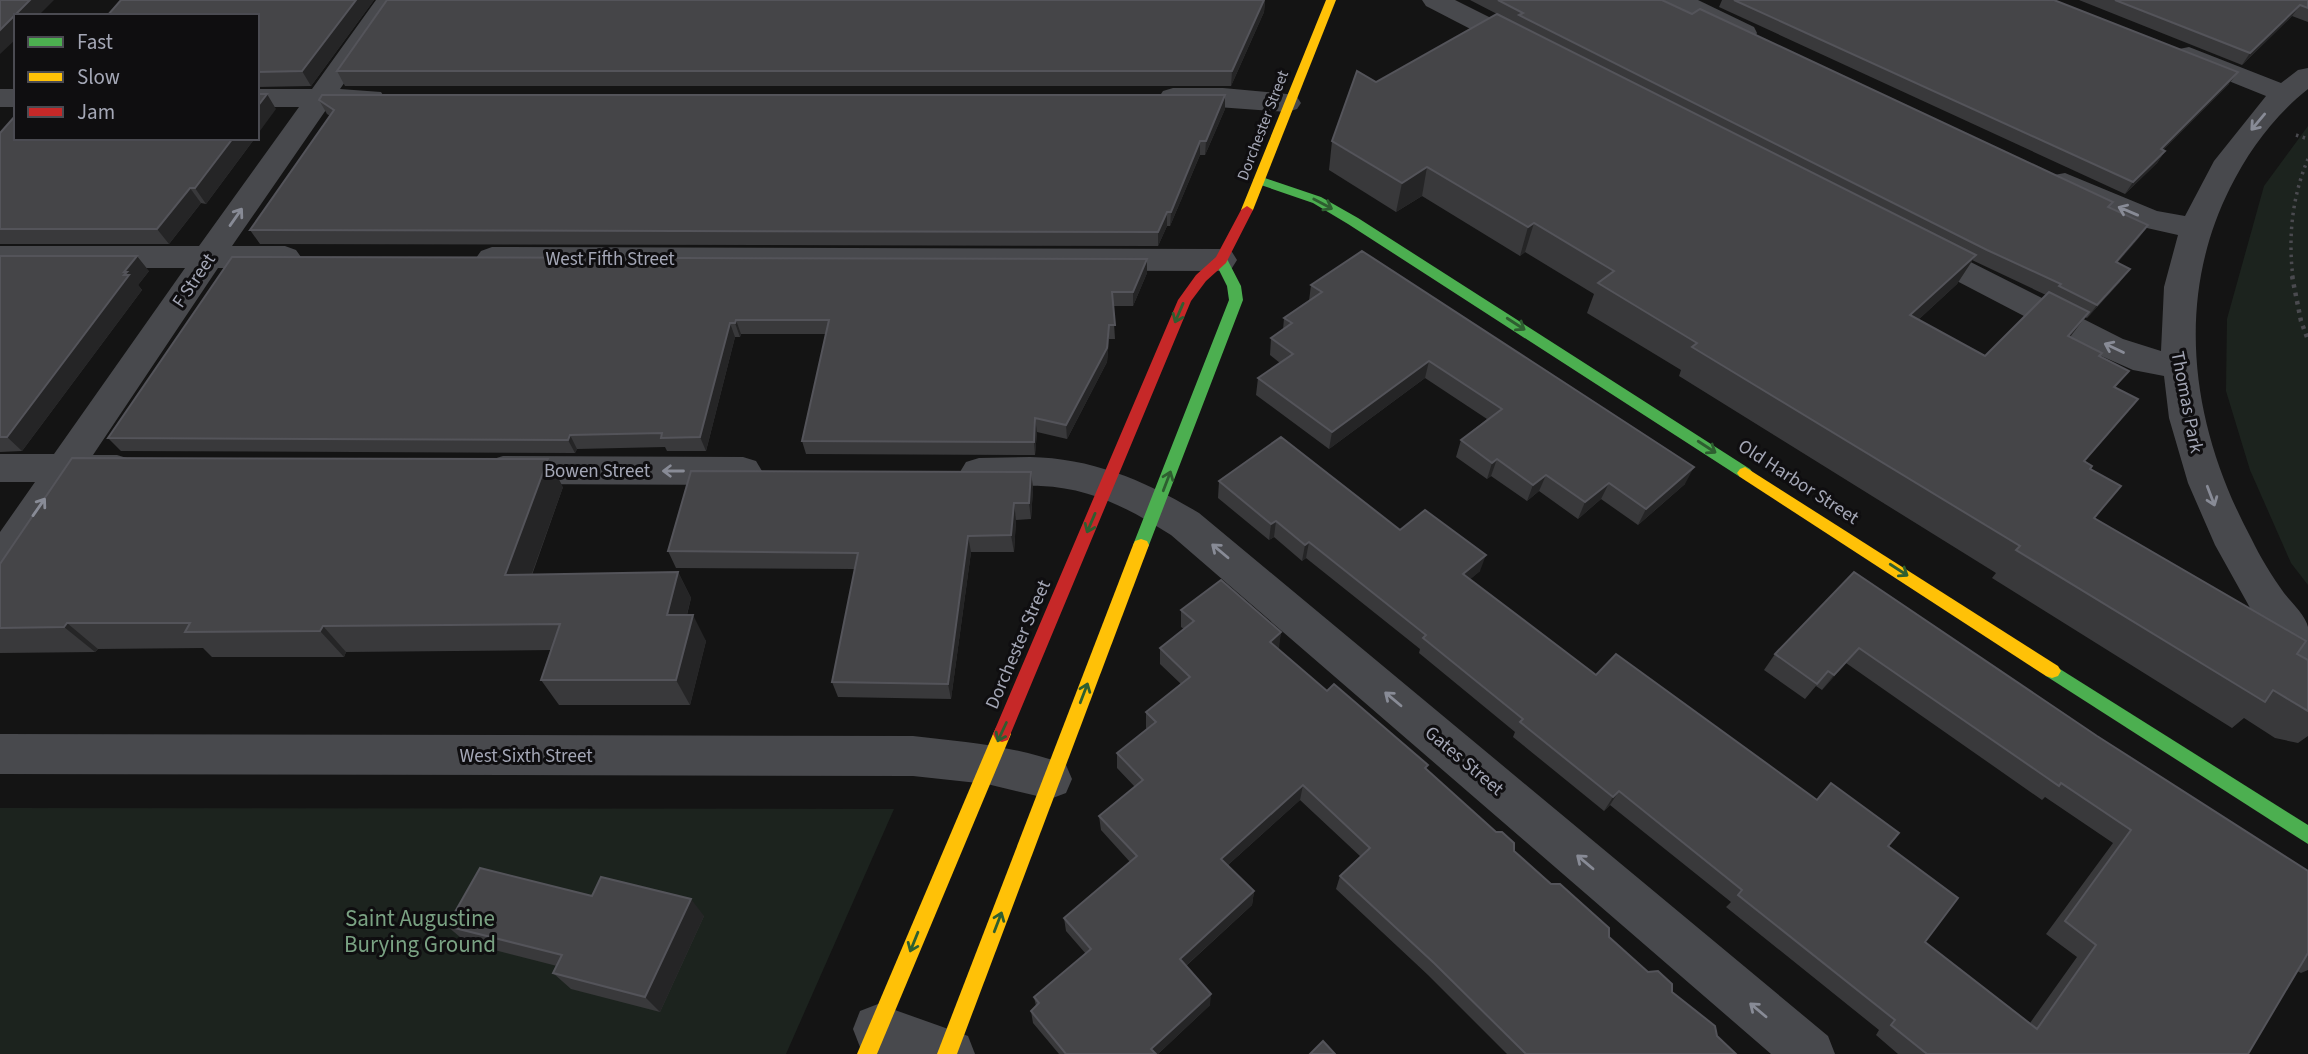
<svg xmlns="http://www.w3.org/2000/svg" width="2308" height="1054" font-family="'Source Sans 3',sans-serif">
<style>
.green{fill:#1c231e}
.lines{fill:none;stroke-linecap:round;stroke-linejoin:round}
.path-far1{stroke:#4a4a4f;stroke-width:3.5;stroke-dasharray:2.5 4.5;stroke-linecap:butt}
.path{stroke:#4a4a4f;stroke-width:4.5;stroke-dasharray:3.5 5;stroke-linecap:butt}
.street{fill:#48494d;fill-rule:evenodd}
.fast{fill:#4caf50;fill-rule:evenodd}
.slow{fill:#ffc107;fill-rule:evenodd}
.jam{fill:#c62828;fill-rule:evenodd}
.wall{fill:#39393b;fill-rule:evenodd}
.shaded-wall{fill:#252526}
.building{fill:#454548;stroke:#54545a;stroke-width:2}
.oneway{stroke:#888b96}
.oneway2{stroke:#2e5e30}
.labels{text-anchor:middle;stroke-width:6;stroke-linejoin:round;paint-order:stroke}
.far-street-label{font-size:16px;fill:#a4a7b6;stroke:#0f0e10}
.street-label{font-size:19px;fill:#a4a7b6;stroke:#0f0e10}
.near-park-label{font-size:23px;fill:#7aa283;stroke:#0f0e10}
</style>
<rect width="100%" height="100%" fill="#141414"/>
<g class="green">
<polygon points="2308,126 2308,585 2291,563 2250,470 2226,391 2227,319 2264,186"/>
<polygon points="0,808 894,809 786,1054 0,1054"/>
</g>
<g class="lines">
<g class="path-far1">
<polyline points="2296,135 2308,139"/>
<path d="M2293,278c-5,-41 -1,-81 15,-119"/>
</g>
<polyline class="path" points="2292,276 2301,321 2308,340"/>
<g class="street">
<polygon points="376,0 402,0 340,89 381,92 385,98 381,104 328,107 232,246 285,246 296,250 301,257 296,264 285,268 218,268 93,455 117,455 130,459 136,469 130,479 117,483 75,483 14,574 0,579 0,532 35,482 0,482 0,454 54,454 185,268 0,268 0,246 199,246 299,107 257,107 257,89 312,89"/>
<polygon points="1422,0 1455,0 1535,40 1539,46 1535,52 1525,54 1515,52 1426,6"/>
<polygon points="1664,0 1698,0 1754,27 1757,33 1754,39 1744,41 1734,39 1668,6"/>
<path d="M2189,47l92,36 17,-13 10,-2v21c-34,27 -59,61 -78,99 -57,114 -38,240 21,350 9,19 21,38 33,55 7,9 22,23 24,34 0,15 0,33 0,48l-15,-6 -39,-54 -39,-70 -27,-62 -19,-65 -5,-42 -31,-6 -34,-15 -192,-100 -5,-7 5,-7 11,-3 11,3 194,98 38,12 3,-64 14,-52 -40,-9 -84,-37 -4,-7 4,-7 11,-2 92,38 28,5 29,-55 52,-65 -87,-35 -4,-6 4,-6z"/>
<polygon points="1173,88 1223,88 1287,94 1297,97 1301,103 1297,109 1287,112 1163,103 1159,97 1163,91"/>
<rect x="0" y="89" width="16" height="18"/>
<polygon points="492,247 1221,249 1232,252 1237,260 1232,268 1221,271 492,269 481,265 476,258 481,251"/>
<polygon points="503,456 743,457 756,461 762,471 756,481 743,485 503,484 490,480 484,470 490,460"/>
<path d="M1030,457c62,1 116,24 169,56l629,523 7,18h-64l-600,-519c-41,-26 -80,-47 -130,-49 -25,-1 -51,4 -75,-4l-6,-10 6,-10 13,-4z"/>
<path d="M0,734l913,2c52,6 104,10 153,29l6,14 -6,14 -16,6 -63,-15 -74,-8 -913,-2z"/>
<polygon points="878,1004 968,1036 975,1054 878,1054 860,1047 853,1029 860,1011"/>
</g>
<g class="fast">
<polygon points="1259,176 1321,197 1358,218 1750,469 1753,473 1750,477 1740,477 1348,224 1313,203 1255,183 1253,180"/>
<polygon points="1221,256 1226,257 1241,286 1243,300 1149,545 1147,549 1135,549 1133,545 1229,300 1227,286 1214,260"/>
<polygon points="2052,664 2308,825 2308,844 2046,676 2043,671 2046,666"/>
</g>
<g class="slow">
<polygon points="1326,0 1336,0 1253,210 1247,214 1243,213 1241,210"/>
<polygon points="1745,467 2058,666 2061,671 2058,676 2052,678 2046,676 1740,477 1737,473 1740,469"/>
<polygon points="1141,539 1147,541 1149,545 957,1054 937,1054 1133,545 1135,541"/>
<polygon points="1002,726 1008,728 1011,734 877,1054 857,1054 993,734 996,728"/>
</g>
<polygon class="jam" points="1247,206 1253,210 1226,263 1206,281 1191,301 1008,740 1002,742 996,740 993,734 1178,300 1196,275 1216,257 1241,210"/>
</g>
<g class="wall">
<polygon points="121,0 374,0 311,86 257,87 257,16"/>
<polygon points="387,0 1265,0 1264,12 1231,86 345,86 337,71"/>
<path d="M1470,0h192l486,225 -31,38 3,19 -33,36 -2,-1 -15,20 29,19 30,15 -14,17 -31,73 6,8 4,49 214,142v76l-10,7 -23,-5 -31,-20 -12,10 -240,-150 4,-5 -317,-197 2,-6 -94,-57 7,-19 -69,-42 -5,4 -98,-60 -26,16 -67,-42 3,-29 44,-59 121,-68zM1972,260l74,35 -61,61 -67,-36 39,-36z"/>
<polygon points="1722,0 2054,0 2229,84 2163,150 2165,151 2157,163 2125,194 1719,7"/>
<polygon points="2079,0 2308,0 2308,22 2292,16 2242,65"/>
<polygon points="1225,95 1225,109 1205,155 1200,155 1170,226 1167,226 1158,246 260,244 250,230 330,116 327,114 319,100"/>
<polygon points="0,133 16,138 255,138 206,204 201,203 169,244 0,244"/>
<polygon points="0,256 149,271 138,285 142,290 22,451 0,452"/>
<polygon points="232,257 1147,259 1147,273 1133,306 1113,306 1115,339 1109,339 1107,362 1067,439 1037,432 1035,455 806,454 802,441 826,334 741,334 740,337 735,337 706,451 667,451 665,447 577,449 575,453 121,451 108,438"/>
<polygon points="1311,285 1685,484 1638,525 1601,499 1578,519 1539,491 1527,501 1491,476 1487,479 1456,457 1461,440 1487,419 1425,378 1329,449 1256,395 1258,378 1280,363 1270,355 1271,338 1283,330 1284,318 1309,301"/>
<polygon points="1031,472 1033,489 1031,519 1016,520 1014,552 971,552 951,699 838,697 832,682 855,569 676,568 668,551"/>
<polygon points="1219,481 1400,530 1480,571 1470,579 1596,675 1816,800 1831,783 1888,846 1925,942 2030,1023 2077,957 2046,934 2113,843 2045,797 2042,800 1846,663 1822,690 1816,686 1805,699 1764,670 1775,654 1854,572 2097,736 2308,871 2308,970 2301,973 2297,971 2248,1054 1898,1054 1876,1035 1879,1030 1726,907 1731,902 1610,805 1604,811 1513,737 1515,732 1419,653 1420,649 1306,558 1302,561 1274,537 1269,540 1218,498"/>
<polygon points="563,487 532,575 678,572 691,598 687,615 706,641 690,705 559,705 541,680 552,650 346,652 344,657 212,657 203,648 98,649 95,652 0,653 0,564"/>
<polygon points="1181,610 1281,632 1278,649 1327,691 1427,769 1514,851 1648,972 1672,992 1736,1054 1507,1054 1428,975 1336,889 1340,876 1361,857 1300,800 1228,865 1254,891 1252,905 1186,966 1210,1005 1158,1054 1059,1054 1033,1023 1031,1011 1036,1006 1034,997 1086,954 1066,931 1064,918 1130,862 1101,830 1099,816 1135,787 1117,768 1117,753 1147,729 1146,728 1146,712 1181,684 1160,664 1160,648 1184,629 1181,627"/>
<polygon points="592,896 704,916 660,1012 571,989 553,973 557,966 467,943 447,926"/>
</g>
<g class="shaded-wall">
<polygon points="30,0 54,0 38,16 16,16 16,39 0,54 0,30"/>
<polygon points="356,0 374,0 311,86 302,71"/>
<polygon points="1264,0 1265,0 1264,12 1231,86 1232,71"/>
<polygon points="2300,5 2292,16 2242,65 2250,53"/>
<polygon points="2238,72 2229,84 2152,161 2161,149"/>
<polygon points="267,94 276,109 257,135 257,107"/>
<polygon points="1225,95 1225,109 1205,155 1206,141"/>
<polygon points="233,138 255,138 206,204 195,188"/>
<polygon points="1200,141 1200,155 1170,226 1171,212"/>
<polygon points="2165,151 2157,163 2125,194 2133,182"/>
<polygon points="1427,167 1422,196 1396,212 1402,183"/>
<polygon points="190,188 201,203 169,244 157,229"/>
<polygon points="1167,212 1167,226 1158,246 1158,232"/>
<polygon points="1534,223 1525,252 1520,256 1528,227"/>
<polygon points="2148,225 2139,238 2107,275 2116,262"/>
<polygon points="1976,255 1957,284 1891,345 1910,315"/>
<polygon points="137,256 149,271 138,285 142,290 22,451 7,437 124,275 124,272"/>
<polygon points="1147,259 1147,273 1133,306 1133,292"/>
<polygon points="2130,269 2120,282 2087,318 2097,305"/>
<polygon points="2089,312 2067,341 2068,336"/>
<polygon points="736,320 741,334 740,337 735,323"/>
<polygon points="730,323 735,337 706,451 700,437"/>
<polygon points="1109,325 1109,339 1107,362 1067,439 1066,425"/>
<polygon points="1429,361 1425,378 1329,449 1332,432"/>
<polygon points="1035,418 1037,432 1035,455 1034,442"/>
<polygon points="570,435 577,449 575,453 568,440"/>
<polygon points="548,459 563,487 522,601 505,575"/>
<polygon points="1497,459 1491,476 1487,479 1492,463"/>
<polygon points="1694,467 1685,484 1638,525 1646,509"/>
<polygon points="1031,472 1033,489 1031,519 1029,503"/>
<polygon points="1546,475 1539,491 1527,501 1533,485"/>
<polygon points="1609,483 1601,499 1578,519 1585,502"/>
<polygon points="1014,503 1016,520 1014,552 1011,535"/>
<polygon points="1276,521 1274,537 1269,540 1271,524"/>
<polygon points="968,536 971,552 951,699 948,684"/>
<polygon points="1309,542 1306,558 1302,561 1305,545"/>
<polygon points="1486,555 1480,571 1458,590 1463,574"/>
<polygon points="678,572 691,598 680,641 667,615"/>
<polygon points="693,615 706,641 690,705 676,680"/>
<polygon points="67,623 98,649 95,652 64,627"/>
<polygon points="323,626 346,652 344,657 320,631"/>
<polygon points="1281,632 1279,648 1268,658 1270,642"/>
<polygon points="1859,648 1846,663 1822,690 1834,675"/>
<polygon points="1303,785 1300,800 1220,872 1221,859"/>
<polygon points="1619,791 1610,805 1604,811 1613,797"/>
<polygon points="1254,891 1252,905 1179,972 1180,959"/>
<polygon points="691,899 704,916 660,1012 645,997"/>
<polygon points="1211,994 1210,1005 1158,1054 1151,1054 1151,1049"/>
</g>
<g class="building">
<polygon points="0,0 30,0 0,30"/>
<polygon points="121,0 356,0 302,71 257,72 257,16 107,16"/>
<polygon points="387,0 1264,0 1232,71 337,71"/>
<polygon points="1498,0 1662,0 1692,14 1700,9 2113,202 2108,207 2148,225 2116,262 2130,269 2097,305 2059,286 2061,284 1987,250 1519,15 1523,13"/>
<polygon points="1734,0 2054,0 2238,72 2161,149 2165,151 2133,182"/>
<polygon points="2115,0 2308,0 2308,8 2300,5 2250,53"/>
<polygon points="1497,14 1976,255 1910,315 1985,356 2049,292 2089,312 2068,336 2102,353 2099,356 2129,371 2114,387 2138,399 2084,461 2092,466 2090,469 2121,486 2094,518 2306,641 2297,654 2308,660 2308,711 2273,690 2265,702 2016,550 2020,546 1692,347 1697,343 1598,283 1614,271 1534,223 1528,227 1427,167 1402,183 1332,141 1357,71 1376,82"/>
<polygon points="257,94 267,94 257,107"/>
<polygon points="322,95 1225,95 1206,141 1200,141 1171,212 1167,212 1158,232 250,230 334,110 319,100"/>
<polygon points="16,115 16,138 233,138 195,188 190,188 157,229 0,229 0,133"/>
<polygon points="1362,251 1694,467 1646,509 1609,483 1585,502 1546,475 1533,485 1497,459 1492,463 1461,440 1502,409 1429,361 1332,432 1258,378 1293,354 1271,338 1292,323 1284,318 1322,292 1311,285"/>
<polygon points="0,256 137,256 124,272 127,272 124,275 129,275 7,437 0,437"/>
<polygon points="232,257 1147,259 1133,292 1112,292 1115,325 1109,325 1107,348 1066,425 1035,418 1034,442 802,441 829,320 736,320 735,323 730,323 700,437 661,438 662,433 570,435 568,440 108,438"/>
<polygon points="1281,437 1400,530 1425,510 1486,555 1463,574 1596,675 1616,654 1817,800 1831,783 1899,833 1888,846 1958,898 1925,942 2037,1029 2096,945 2065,921 2131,830 2061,783 2059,786 1859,648 1834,675 1828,671 1817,684 1775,654 1854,572 2097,736 2308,871 2308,953 2248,1054 1927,1054 1891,1025 1895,1020 1738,895 1742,890 1619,791 1613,797 1520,722 1523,719 1423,638 1426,635 1309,542 1305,545 1276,521 1271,524 1219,481"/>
<polygon points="72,458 548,459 505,575 678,572 667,615 693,615 676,680 541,680 560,624 323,626 320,631 185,632 190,623 67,623 64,627 0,628 0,564"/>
<polygon points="691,471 1031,472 1029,503 1014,503 1011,535 968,536 948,684 832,682 858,553 668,551"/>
<polygon points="1221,580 1281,632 1270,642 1327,691 1334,684 1428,765 1425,768 1496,832 1502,832 1514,843 1514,851 1551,884 1560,884 1609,928 1609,937 1648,972 1658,971 1672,984 1672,992 1715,1026 1717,1036 1736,1054 1526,1054 1434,963 1340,876 1370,848 1303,785 1221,859 1254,891 1180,959 1211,994 1151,1049 1156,1054 1066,1054 1031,1011 1039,1003 1034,997 1091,949 1064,918 1137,856 1099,816 1143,780 1117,753 1156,722 1146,712 1190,677 1160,648 1194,621 1181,610"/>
<polygon points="480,868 592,896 601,877 691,899 645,997 553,973 562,955 447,926"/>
<polygon points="1323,1041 1335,1054 1310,1054"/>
</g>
<defs><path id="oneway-shaft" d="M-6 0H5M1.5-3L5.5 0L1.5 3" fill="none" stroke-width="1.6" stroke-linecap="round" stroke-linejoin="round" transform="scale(1.75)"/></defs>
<g class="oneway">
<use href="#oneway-shaft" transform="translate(2258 122) rotate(130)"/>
<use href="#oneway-shaft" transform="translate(2128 211) rotate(-157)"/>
<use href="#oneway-shaft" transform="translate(236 217) rotate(-55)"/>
<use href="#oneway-shaft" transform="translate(2114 348) rotate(-155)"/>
<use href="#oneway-shaft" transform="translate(673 471) rotate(-180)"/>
<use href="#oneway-shaft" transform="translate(2211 496) rotate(69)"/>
<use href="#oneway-shaft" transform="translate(39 507) rotate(-55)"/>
<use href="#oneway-shaft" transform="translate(1220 551) rotate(-140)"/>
<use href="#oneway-shaft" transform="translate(1393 699) rotate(-140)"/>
<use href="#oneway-shaft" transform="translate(1585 862) rotate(-140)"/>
<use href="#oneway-shaft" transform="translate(1758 1010) rotate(-140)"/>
</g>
<g class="oneway2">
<use href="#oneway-shaft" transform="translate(1323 204) rotate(28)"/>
<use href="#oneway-shaft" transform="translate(1179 313) rotate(113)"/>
<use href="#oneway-shaft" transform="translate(1516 324) rotate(33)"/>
<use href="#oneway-shaft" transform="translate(1707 447) rotate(33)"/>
<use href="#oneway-shaft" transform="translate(1167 481) rotate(-69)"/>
<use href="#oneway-shaft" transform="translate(1091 523) rotate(113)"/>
<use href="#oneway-shaft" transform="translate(1899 570) rotate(33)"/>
<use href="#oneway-shaft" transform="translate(1084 693) rotate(-69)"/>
<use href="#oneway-shaft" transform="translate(1002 732) rotate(115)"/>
<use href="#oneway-shaft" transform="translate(998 922) rotate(-69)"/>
<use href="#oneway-shaft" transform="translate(914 942) rotate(112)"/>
</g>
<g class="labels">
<g class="far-street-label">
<text transform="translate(1262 125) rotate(-69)" y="6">Dorchester Street</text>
</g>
<g class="street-label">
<text x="610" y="265">West Fifth Street</text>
<text transform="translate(193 280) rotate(-56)" y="7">F Street</text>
<text transform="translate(2188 402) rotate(79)" y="7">Thomas Park</text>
<text x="597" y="477">Bowen Street</text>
<text transform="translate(1799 481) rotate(33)" y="7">Old Harbor Street</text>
<text transform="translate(1017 644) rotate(-67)" y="7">Dorchester Street</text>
<text x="526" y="762">West Sixth Street</text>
<text transform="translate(1465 760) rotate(40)" y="7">Gates Street</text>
</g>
<g class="near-park-label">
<text x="420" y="926">Saint Augustine<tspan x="420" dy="26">Burying Ground</tspan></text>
</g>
</g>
<rect x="14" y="14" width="245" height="126" fill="#0f0e10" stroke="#4b4b52" stroke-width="2"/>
<rect x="28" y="37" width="35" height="10" fill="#4caf50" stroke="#4b4b52" stroke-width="2"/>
<text x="77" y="49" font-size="21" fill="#a4a7b6">Fast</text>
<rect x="28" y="72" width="35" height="10" fill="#ffc107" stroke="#4b4b52" stroke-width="2"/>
<text x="77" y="84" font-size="21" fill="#a4a7b6">Slow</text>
<rect x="28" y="107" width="35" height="10" fill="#c62828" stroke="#4b4b52" stroke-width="2"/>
<text x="77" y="119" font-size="21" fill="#a4a7b6">Jam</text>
</svg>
